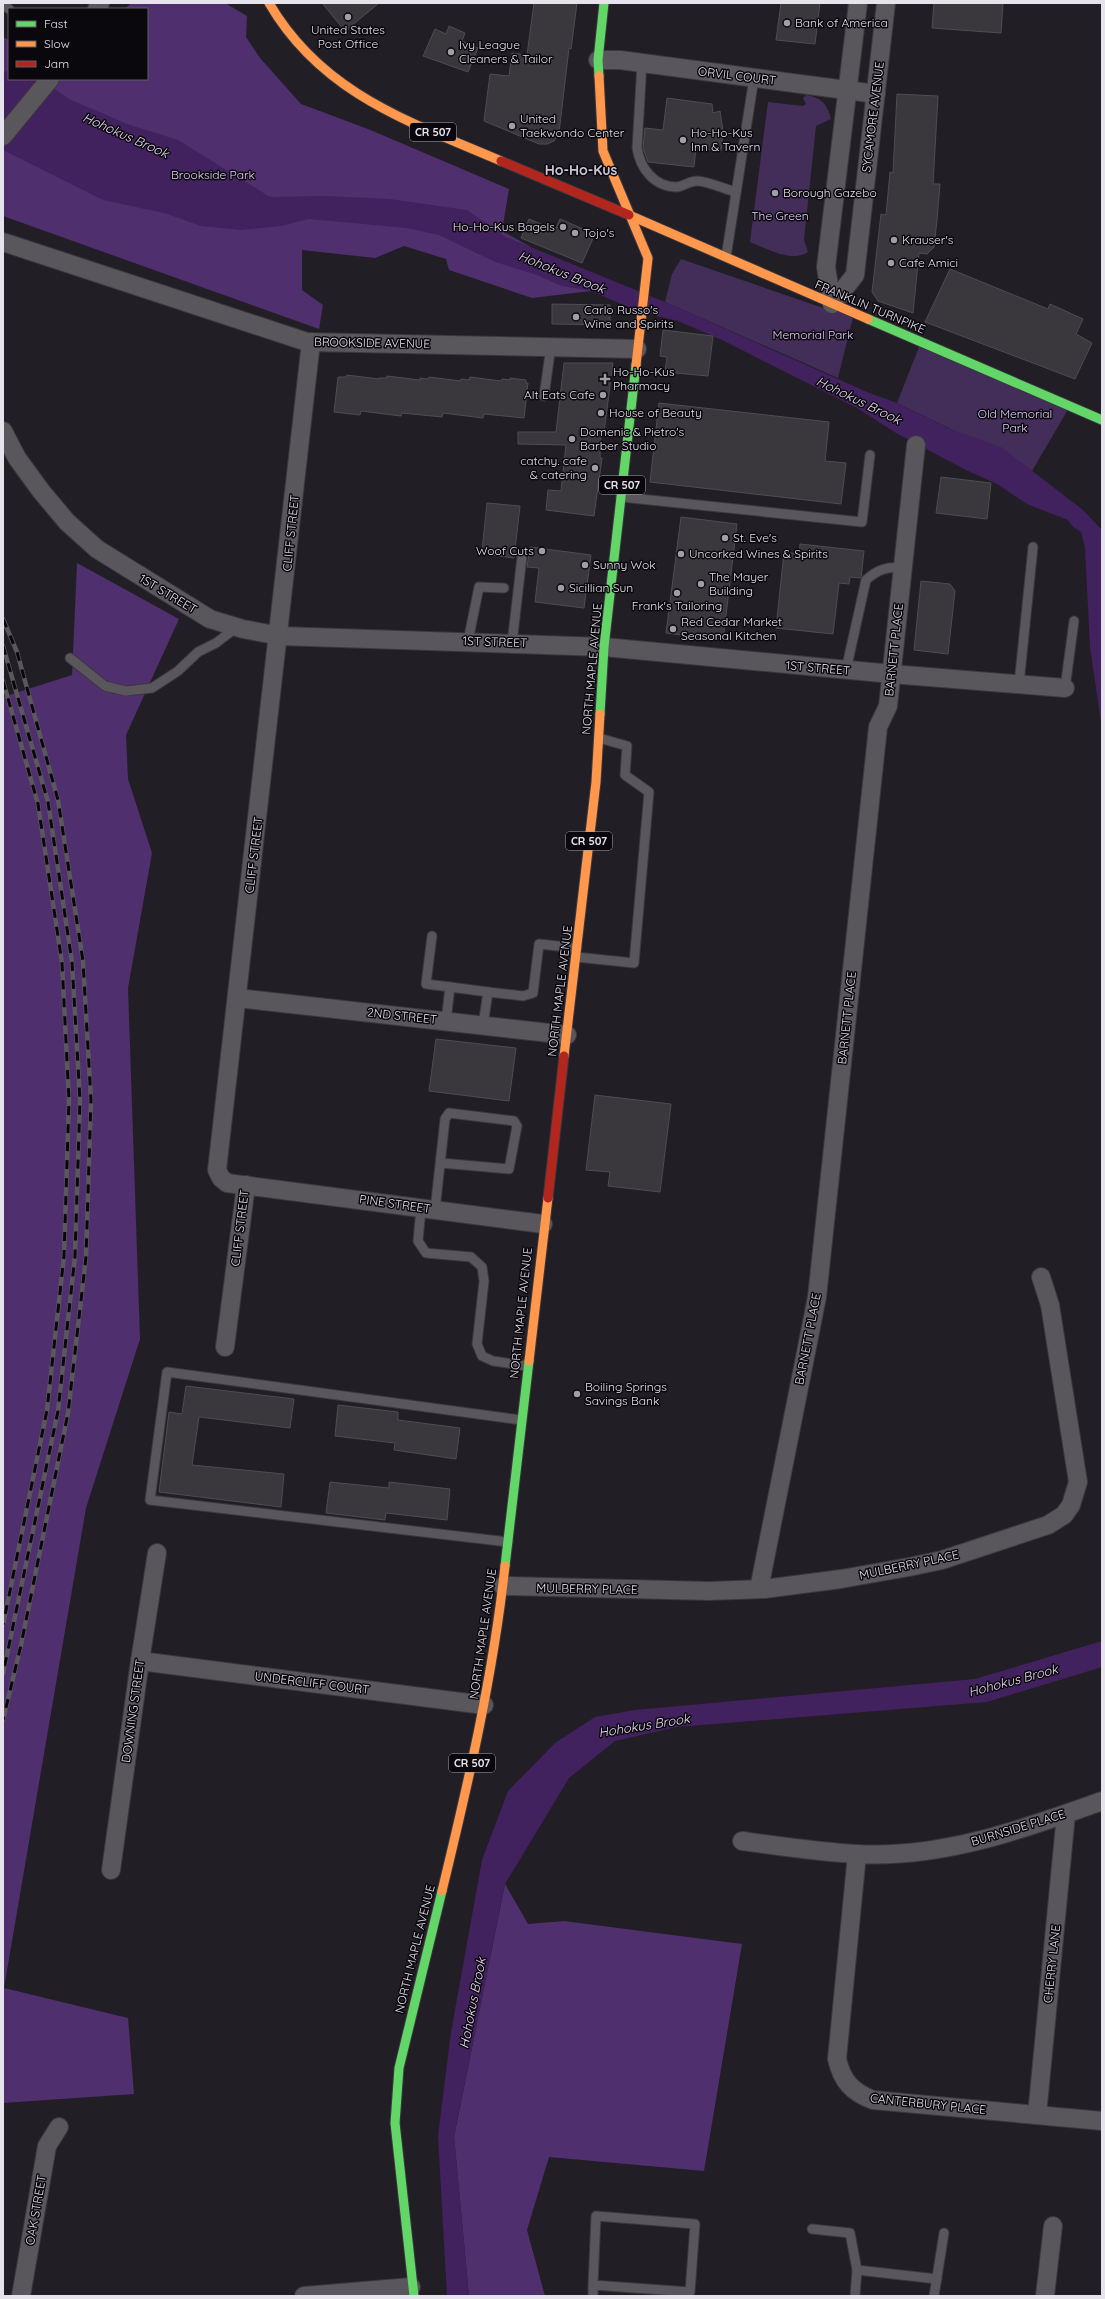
<svg xmlns="http://www.w3.org/2000/svg" width="1105" height="2299" font-family="Quicksand,sans-serif">
<style>
.green{fill:#432e59}
.forest{fill:#4f2f6d}
.water{fill:#42215f}
.building{fill:#3a373d;stroke:#4f4c52}
.lines{fill:none;stroke-linecap:round;stroke-linejoin:round}
.lane-casing{stroke:#3b383e;stroke-width:11}
.street-casing{stroke:#3b383e;stroke-width:20}
.fast-casing{stroke:#3b383e;stroke-width:11}
.slow-casing{stroke:#3b383e;stroke-width:11}
.jam-casing{stroke:#3b383e;stroke-width:11}
.lane{stroke:#59575c;stroke-width:9}
.street{stroke:#59575c;stroke-width:18}
.fast{stroke:#63d668;stroke-width:9}
.slow{stroke:#ff974d;stroke-width:9}
.jam{stroke:#b3261e;stroke-width:9}
.rail-casing{stroke:#5a585d;stroke-width:4.5}
.rail{stroke:#0a070d;stroke-width:3;stroke-dasharray:9;stroke-linecap:butt}
.poi-dot{fill:#a29ea7;stroke:#0a070d;stroke-width:1.5}
.labels{text-anchor:middle;stroke-width:3;stroke-linejoin:round;paint-order:stroke}
.shield{fill:#0a070d;stroke:#a5a1aa;stroke-width:1}
.shield-label{font-size:11px;font-weight:bold;fill:#e7e3ed}
.poi-label{font-size:12px;fill:#e7e3ed;stroke:#0a070d;text-anchor:start}
.street-label{font-size:12px;fill:#e7e3ed;stroke:#0a070d}
.park-label{font-size:12px;fill:#e1cff9;stroke:#0a070d}
.water-label{font-size:13px;font-style:italic;fill:#e5dcf1;stroke:#0a070d}
.quarter-label{font-size:14px;font-weight:bold;fill:#ccc4d7;stroke:#0a070d}
</style>
<rect width="100%" height="100%" fill="#221e26"/>
<g class="green">
<path d="M806,95c16,3 21,9 25,24l-15,7 -12,114 4,12c-17,11 -40,-3 -58,-10l18,-140 35,4 3,-2 -3,-6z"/>
<polygon points="681,259 829,310 854,313 838,378 665,302 672,274"/>
<polygon points="921,342 1070,406 1032,471 1023,464 897,403"/>
</g>
<g class="forest">
<polygon points="131,3 225,3 247,16 246,37 260,58 301,104 368,129 509,189 502,231 529,246 547,263 597,293 591,291 532,298 449,270 446,259 404,246 375,258 302,250 302,290 323,305 319,329 3,216 3,37 9,40 9,79 147,79 147,9 125,9"/>
<polygon points="77,563 179,619 126,735 128,779 152,853 128,988 140,1339 86,1508 4,1988 128,2018 134,2094 3,2103 3,697 72,675"/>
<polygon points="505,1884 528,1924 564,1921 742,1944 704,2171 549,2157 527,2230 545,2296 469,2296 454,2137"/>
</g>
<g class="water">
<polygon points="9,71 9,79 41,79 69,99 127,124 178,140 270,197 327,196 390,199 467,210 506,237 665,302 867,392 897,403 948,428 1001,447 1083,510 1102,530 1102,729 1090,647 1085,548 1081,532 1073,527 1068,520 1027,504 997,484 964,469 896,433 857,408 720,339 678,321 640,312 591,291 562,286 534,274 495,262 439,235 407,228 309,219 281,226 241,230 201,226 164,213 103,200 3,150 3,72"/>
<polygon points="1102,1641 1102,1667 987,1702 677,1727 615,1741 569,1778 505,1884 454,2136 469,2296 447,2296 438,2136 451,2032 482,1860 508,1791 555,1743 595,1717 635,1710 975,1679"/>
</g>
<g class="building">
<polygon points="322,3 379,3 345,31"/>
<polygon points="534,3 577,3 571,49 569,48 559,133 554,141 547,144 539,144 484,121 490,74 509,76 512,53 527,55"/>
<polygon points="781,3 820,3 815,44 776,40"/>
<polygon points="934,3 1003,3 1001,33 932,28"/>
<polygon points="449,26 465,33 462,41 478,48 468,72 423,56 435,29 446,34"/>
<polygon points="897,94 938,96 933,184 940,184 937,220 934,247 927,254 919,253 913,313 878,301 872,292 881,214 886,215 890,172 893,173"/>
<polygon points="667,98 712,104 713,113 720,111 723,131 721,151 696,148 694,167 648,162 643,148 645,128 663,130"/>
<polygon points="529,219 555,230 560,219 595,234 582,263 521,238"/>
<polygon points="950,269 1048,309 1050,304 1083,319 1076,334 1092,343 1075,379 925,322"/>
<polygon points="552,304 610,305 610,325 552,324"/>
<polygon points="663,330 713,336 708,376 665,372 667,357 660,356"/>
<polygon points="564,363 613,363 604,432 601,432 600,458 602,458 594,516 546,510 548,490 561,491 566,445 518,444 518,432 556,432"/>
<polygon points="347,375 379,379 379,378 387,378 387,376 420,380 420,378 428,379 429,377 461,381 461,379 469,380 470,377 501,381 502,379 510,380 510,378 526,380 526,383 528,383 524,418 484,414 483,418 443,413 442,417 402,413 401,416 361,411 360,415 334,412 338,377 346,377"/>
<polygon points="659,403 829,422 825,461 846,463 841,504 650,482"/>
<polygon points="941,477 991,483 987,519 936,513"/>
<polygon points="487,503 520,506 514,558 491,555 491,552 482,550"/>
<polygon points="681,517 737,524 723,640 666,633"/>
<polygon points="800,544 864,551 861,578 850,577 849,584 839,583 833,634 776,628 784,552 799,554"/>
<polygon points="530,547 591,555 584,608 535,602 539,568 527,567"/>
<polygon points="921,581 950,584 955,591 948,654 914,650"/>
<polygon points="436,1039 516,1048 509,1101 429,1091"/>
<polygon points="595,1095 671,1104 660,1192 608,1186 610,1172 586,1170"/>
<polygon points="186,1386 294,1399 290,1428 199,1417 192,1465 284,1474 281,1507 159,1492 169,1412 182,1414"/>
<polygon points="338,1405 398,1412 398,1420 460,1428 456,1459 394,1450 395,1443 335,1436"/>
<polygon points="330,1482 389,1488 389,1482 450,1489 447,1520 386,1513 385,1520 326,1513"/>
</g>
<g class="lines">
<defs>
<g id="lane">
<polyline points="3,4 9,9"/>
<path d="M642,63l-5,85c3,20 17,39 40,39 7,-1 14,-7 21,-6 12,1 26,8 38,11"/>
<polyline points="726,257 754,78"/>
<polyline points="544,396 551,346"/>
<polyline points="621,497 862,522 870,455"/>
<polyline points="468,641 479,587 504,588"/>
<polyline points="512,643 522,557"/>
<polyline points="70,658 105,686 126,691 152,688 178,671 198,652 216,643 237,627"/>
<path d="M846,670l20,-90c11,-10 21,-14 37,-12"/>
<polyline points="1019,684 1033,547"/>
<polyline points="1065,688 1074,621"/>
<polyline points="432,936 426,984 450,987"/>
<polyline points="576,957 634,963 649,792 625,775 627,746 599,738"/>
<polyline points="488,992 523,996 533,993 539,944 577,948"/>
<polyline points="446,1021 450,987 488,992 483,1025"/>
<polyline points="421,1208 418,1241 426,1253 471,1257 482,1267 484,1281 477,1344 482,1356 493,1361 527,1366"/>
<polyline points="435,1210 445,1119 449,1113 514,1121 517,1126 509,1169 441,1163"/>
<polyline points="508,1542 150,1500 167,1372 521,1420"/>
<polyline points="812,2229 850,2233 857,2270 855,2296"/>
<polyline points="857,2270 937,2279"/>
<polyline points="593,2296 593,2285 596,2216 695,2224 690,2292 593,2285"/>
<polyline points="934,2296 944,2233"/>
</g>
<g id="street">
<polyline points="97,9 100,3"/>
<polyline points="598,60 620,60 876,94"/>
<polyline points="3,136 50,79"/>
<polyline points="3,242 307,342 637,349"/>
<polyline points="832,304 855,275 886,3"/>
<polyline points="832,304 826,267 858,3"/>
<polyline points="311,342 217,1170 221,1178 227,1183 543,1224"/>
<polyline points="3,431 17,458 41,491 67,522 97,549 210,619 243,629 280,636 604,647 892,674 1065,688"/>
<polyline points="237,998 567,1035"/>
<polyline points="225,1347 246,1185"/>
<polyline points="503,1586 709,1591 764,1589 841,1579 909,1567 942,1560 1048,1525 1064,1515 1071,1505 1078,1482 1050,1305 1041,1277"/>
<polyline points="759,1589 817,1297 878,727 888,706 916,445"/>
<polyline points="140,1661 484,1705"/>
<path d="M742,1841c38,5 76,11 115,13 84,5 167,-25 245,-53"/>
<path d="M857,1854l-20,205c5,22 15,33 36,41l229,21"/>
<polyline points="111,1870 140,1661 157,1553"/>
<polyline points="1037,2115 1066,1814"/>
<polyline points="21,2296 47,2146 59,2127"/>
<polyline points="304,2296 411,2287"/>
<polyline points="1045,2296 1053,2226"/>
</g>
<g id="fast">
<polyline points="599,76 598,60 604,3"/>
<polyline points="868,319 1102,420"/>
<polyline points="600,714 604,647 636,365"/>
<polyline points="505,1566 529,1361"/>
<polyline points="414,2296 395,2123 399,2068 442,1891"/>
</g>
<g id="slow">
<path d="M269,3c53,91 141,119 232,158"/>
<polyline points="599,76 603,151 648,258 636,365"/>
<polyline points="629,215 868,319"/>
<polyline points="564,1056 596,782 600,714"/>
<polyline points="529,1361 548,1198"/>
<path d="M442,1891c26,-107 51,-215 63,-325"/>
</g>
<g id="jam">
<polyline points="501,161 629,215"/>
<polyline points="548,1198 564,1056"/>
</g>
</defs>
<use href="#lane" class="lane-casing"/>
<use href="#street" class="street-casing"/>
<use href="#fast" class="fast-casing"/>
<use href="#slow" class="slow-casing"/>
<use href="#jam" class="jam-casing"/>
<use href="#lane" class="lane"/>
<use href="#street" class="street"/>
<use href="#fast" class="fast"/>
<use href="#slow" class="slow"/>
<use href="#jam" class="jam"/>
<defs>
<g id="rail">
<polyline points="3,619 17,652 58,800 83,961 91,1100 86,1257 68,1413 21,1645 3,1720"/>
<polyline points="3,646 48,802 72,962 80,1100 75,1256 58,1411 3,1674"/>
<polyline points="3,681 38,804 62,963 69,1100 64,1256 47,1410 3,1625"/>
</g>
</defs>
<use href="#rail" class="rail-casing"/>
<use href="#rail" class="rail"/>
</g>
<g class="poi-dot">
<circle cx="348" cy="17" r="4"/>
<circle cx="787" cy="23" r="4"/>
<circle cx="451" cy="52" r="4"/>
<circle cx="512" cy="126" r="4"/>
<circle cx="683" cy="140" r="4"/>
<circle cx="775" cy="193" r="4"/>
<circle cx="563" cy="227" r="4"/>
<circle cx="575" cy="233" r="4"/>
<circle cx="894" cy="240" r="4"/>
<circle cx="891" cy="263" r="4"/>
<circle cx="576" cy="317" r="4"/>
<path d="M603 373h4v4h4v4h-4v4h-4v-4h-4v-4h4z"/>
<circle cx="603" cy="395" r="4"/>
<circle cx="601" cy="413" r="4"/>
<circle cx="572" cy="439" r="4"/>
<circle cx="595" cy="468" r="4"/>
<circle cx="725" cy="538" r="4"/>
<circle cx="542" cy="551" r="4"/>
<circle cx="681" cy="554" r="4"/>
<circle cx="585" cy="565" r="4"/>
<circle cx="701" cy="584" r="4"/>
<circle cx="561" cy="588" r="4"/>
<circle cx="677" cy="593" r="4"/>
<circle cx="673" cy="629" r="4"/>
<circle cx="577" cy="1394" r="4"/>
</g>
<g class="labels">
<g class="shield">
<rect x="410" y="123" width="46" height="18" rx="3"/>
<rect x="599" y="476" width="46" height="18" rx="3"/>
<rect x="566" y="832" width="46" height="18" rx="3"/>
<rect x="449" y="1754" width="46" height="18" rx="3"/>
</g>
<g class="shield-label">
<text x="433" y="136">CR 507</text>
<text x="622" y="489">CR 507</text>
<text x="589" y="845">CR 507</text>
<text x="472" y="1767">CR 507</text>
</g>
<g class="poi-label">
<text x="795" y="27">Bank of America</text>
<text x="348" y="34" text-anchor="middle">United States<tspan x="348" dy="14">Post Office</tspan></text>
<text x="459" y="49">Ivy League<tspan x="459" dy="14">Cleaners &amp; Tailor</tspan></text>
<text x="520" y="123">United<tspan x="520" dy="14">Taekwondo Center</tspan></text>
<text x="691" y="137">Ho-Ho-Kus<tspan x="691" dy="14">Inn &amp; Tavern</tspan></text>
<text x="783" y="197">Borough Gazebo</text>
<text x="555" y="231" text-anchor="end">Ho-Ho-Kus Bagels</text>
<text x="583" y="237">Tojo's</text>
<text x="902" y="244">Krauser's</text>
<text x="899" y="267">Cafe Amici</text>
<text x="584" y="314">Carlo Russo's<tspan x="584" dy="14">Wine and Spirits</tspan></text>
<text x="613" y="376">Ho-Ho-Kus<tspan x="613" dy="14">Pharmacy</tspan></text>
<text x="595" y="399" text-anchor="end">Alt Eats Cafe</text>
<text x="609" y="417">House of Beauty</text>
<text x="580" y="436">Domenic &amp; Pietro's<tspan x="580" dy="14">Barber Studio</tspan></text>
<text x="587" y="465" text-anchor="end">catchy. cafe<tspan x="587" dy="14">&amp; catering</tspan></text>
<text x="733" y="542">St. Eve's</text>
<text x="534" y="555" text-anchor="end">Woof Cuts</text>
<text x="689" y="558">Uncorked Wines &amp; Spirits</text>
<text x="593" y="569">Sunny Wok</text>
<text x="709" y="581">The Mayer<tspan x="709" dy="14">Building</tspan></text>
<text x="569" y="592">Sicillian Sun</text>
<text x="677" y="610" text-anchor="middle">Frank's Tailoring</text>
<text x="681" y="626">Red Cedar Market<tspan x="681" dy="14">Seasonal Kitchen</tspan></text>
<text x="585" y="1391">Boiling Springs<tspan x="585" dy="14">Savings Bank</tspan></text>
</g>
<g class="street-label">
<text transform="translate(737 76) rotate(7)" y="4">ORVIL COURT</text>
<text transform="translate(873 117) rotate(-83)" y="4">SYCAMORE AVENUE</text>
<text transform="translate(870 307) rotate(23)" y="4">FRANKLIN TURNPIKE</text>
<text transform="translate(372 343) rotate(1)" y="4">BROOKSIDE AVENUE</text>
<text transform="translate(291 533) rotate(-84)" y="4">CLIFF STREET</text>
<text transform="translate(168 594) rotate(31)" y="4">1ST STREET</text>
<text transform="translate(495 642) rotate(2)" y="4">1ST STREET</text>
<text transform="translate(894 650) rotate(-84)" y="4">BARNETT PLACE</text>
<text transform="translate(818 668) rotate(5)" y="4">1ST STREET</text>
<text transform="translate(592 669) rotate(-85)" y="4">NORTH MAPLE AVENUE</text>
<text transform="translate(254 855) rotate(-83)" y="4">CLIFF STREET</text>
<text transform="translate(560 991) rotate(-83)" y="4">NORTH MAPLE AVENUE</text>
<text transform="translate(402 1016) rotate(6)" y="4">2ND STREET</text>
<text transform="translate(847 1018) rotate(-84)" y="4">BARNETT PLACE</text>
<text transform="translate(395 1204) rotate(8)" y="4">PINE STREET</text>
<text transform="translate(240 1228) rotate(-83)" y="4">CLIFF STREET</text>
<text transform="translate(521 1313) rotate(-84)" y="4">NORTH MAPLE AVENUE</text>
<text transform="translate(808 1339) rotate(-79)" y="4">BARNETT PLACE</text>
<text transform="translate(909 1565) rotate(-12)" y="4">MULBERRY PLACE</text>
<text transform="translate(587 1589) rotate(1)" y="4">MULBERRY PLACE</text>
<text transform="translate(483 1634) rotate(-82)" y="4">NORTH MAPLE AVENUE</text>
<text transform="translate(312 1683) rotate(7)" y="4">UNDERCLIFF COURT</text>
<text transform="translate(133 1711) rotate(-82)" y="4">DOWNING STREET</text>
<text transform="translate(1018 1828) rotate(-17)" y="4">BURNSIDE PLACE</text>
<text transform="translate(415 1949) rotate(-76)" y="4">NORTH MAPLE AVENUE</text>
<text transform="translate(1052 1964) rotate(-84)" y="4">CHERRY LANE</text>
<text transform="translate(928 2104) rotate(6)" y="4">CANTERBURY PLACE</text>
<text transform="translate(36 2210) rotate(-80)" y="4">OAK STREET</text>
</g>
<g class="park-label">
<text x="213" y="179">Brookside Park</text>
<text x="780" y="220">The Green</text>
<text x="813" y="339">Memorial Park</text>
<text x="1015" y="418">Old Memorial<tspan x="1015" dy="14">Park</tspan></text>
</g>
<g class="water-label">
<text transform="translate(126 135) rotate(24)" y="5">Hohokus Brook</text>
<text transform="translate(562 272) rotate(22)" y="5">Hohokus Brook</text>
<text transform="translate(859 400) rotate(26)" y="5">Hohokus Brook</text>
<text transform="translate(1013 1680) rotate(-15)" y="5">Hohokus Brook</text>
<text transform="translate(644 1725) rotate(-9)" y="5">Hohokus Brook</text>
<text transform="translate(472 2003) rotate(-79)" y="5">Hohokus Brook</text>
</g>
<g class="quarter-label">
<text x="581" y="175">Ho-Ho-Kus</text>
</g>
</g>
<rect width="1105" height="2299" fill="none" stroke="#e7e3ed" stroke-width="8"/>
<rect x="8" y="8" width="140" height="72" fill="#0a070d" stroke="#625f67"/>
<rect x="16" y="21" width="20" height="6" fill="#63d668" stroke="#625f67"/>
<text x="44" y="28" font-size="12" fill="#e7e3ed">Fast</text>
<rect x="16" y="41" width="20" height="6" fill="#ff974d" stroke="#625f67"/>
<text x="44" y="48" font-size="12" fill="#e7e3ed">Slow</text>
<rect x="16" y="61" width="20" height="6" fill="#b3261e" stroke="#625f67"/>
<text x="44" y="68" font-size="12" fill="#e7e3ed">Jam</text>
</svg>
